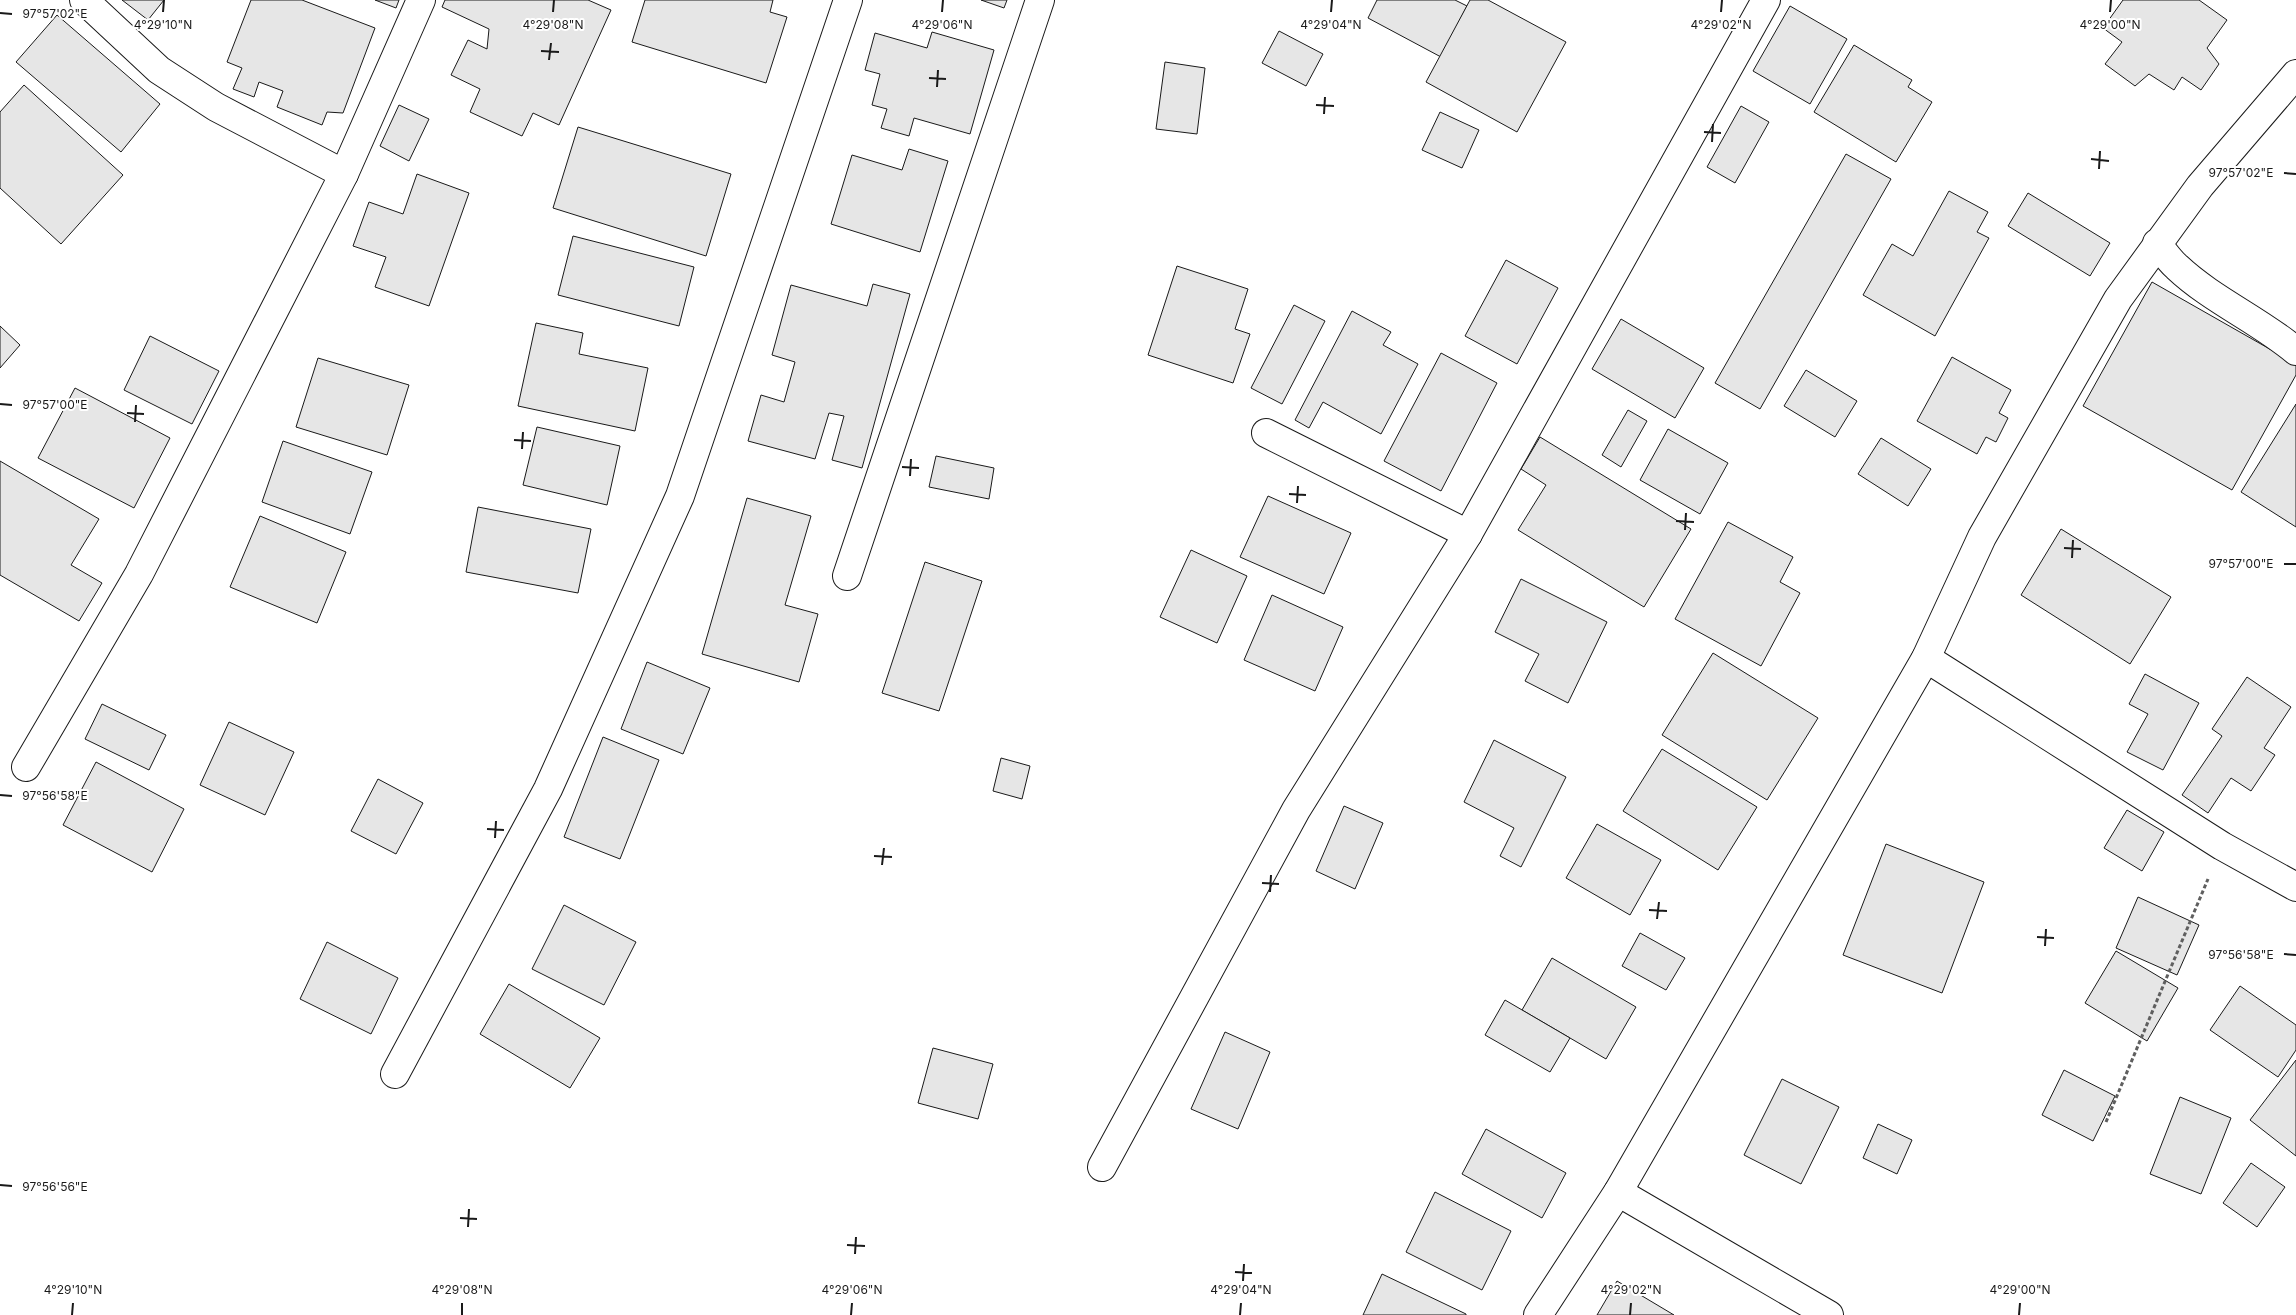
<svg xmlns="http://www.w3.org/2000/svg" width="2296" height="1315" font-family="Inter,sans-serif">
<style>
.building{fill:#e6e6e6;stroke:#1a1a1a}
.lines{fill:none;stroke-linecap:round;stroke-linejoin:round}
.minor-casing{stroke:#1a1a1a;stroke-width:30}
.path{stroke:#5f5f5f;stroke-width:3;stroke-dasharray:4 2.5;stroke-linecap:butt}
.minor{stroke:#fff;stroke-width:28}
.ticks{fill:none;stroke:#1a1a1a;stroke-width:2}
.ticks-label{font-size:12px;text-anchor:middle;fill:#1a1a1a;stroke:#fff;stroke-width:4;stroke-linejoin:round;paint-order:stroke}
</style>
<rect width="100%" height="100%" fill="#fff"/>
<g class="building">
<polygon points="122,0 164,0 148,20"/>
<polygon points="251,0 302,0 375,28 343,113 327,112 322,125 277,107 283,91 259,82 254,97 233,89 242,68 227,62"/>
<polygon points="375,0 399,0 396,8"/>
<polygon points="445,0 588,0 611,10 559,125 533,113 522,136 470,112 480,89 451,75 468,40 487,49 489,29 442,7"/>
<polygon points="645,0 773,0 770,12 787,17 766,83 632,42"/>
<polygon points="981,0 1007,0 1004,8"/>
<polygon points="1377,0 1455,0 1467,6 1441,57 1368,18"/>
<polygon points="1470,0 1488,0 1566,42 1517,132 1426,82"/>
<polygon points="2123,0 2199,0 2227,20 2207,48 2219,64 2201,90 2182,77 2174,90 2149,74 2135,86 2105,64 2122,42 2103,28"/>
<polygon points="1790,6 1847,39 1810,104 1753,71"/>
<polygon points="57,15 160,104 121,152 16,62"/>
<polygon points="1279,31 1323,54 1306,86 1262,63"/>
<polygon points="932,32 994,50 970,134 914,118 909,136 881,128 887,109 872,105 880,74 865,70 875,33 927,48"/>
<polygon points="1854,45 1912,80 1908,87 1932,102 1896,162 1814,112"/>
<polygon points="1165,62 1205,68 1197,134 1156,129"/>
<polygon points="24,85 123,175 61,244 0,188 0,112"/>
<polygon points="399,105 429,119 409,161 380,146"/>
<polygon points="1741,106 1769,122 1735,183 1707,167"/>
<polygon points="1440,112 1479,130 1462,168 1422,150"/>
<polygon points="578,127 731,174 706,256 553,208"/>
<polygon points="909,149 948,161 920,252 831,224 852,155 902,170"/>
<polygon points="1846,154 1891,179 1760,409 1715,383"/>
<polygon points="417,174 469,193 429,306 375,287 386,257 353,246 369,202 403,214"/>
<polygon points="1949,191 1988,212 1977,232 1989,238 1935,336 1863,295 1892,244 1913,256"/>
<polygon points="2028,193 2110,243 2090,276 2008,226"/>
<polygon points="573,236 694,267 679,326 558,295"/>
<polygon points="1506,260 1558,288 1517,364 1465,336"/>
<polygon points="1177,266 1248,289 1235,329 1250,334 1233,383 1148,355"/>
<polygon points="2152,282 2296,364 2296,375 2232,490 2083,406"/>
<polygon points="873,284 910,294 862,468 832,460 844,416 829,413 815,459 748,441 761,395 784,402 795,362 772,355 791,285 867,306"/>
<polygon points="1294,305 1325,321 1282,404 1251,388"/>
<polygon points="1352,311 1391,332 1383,345 1418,364 1381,434 1323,402 1309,428 1295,420"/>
<polygon points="1621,319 1704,368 1675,418 1592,369"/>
<polygon points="536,323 583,333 579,354 648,368 635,431 518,406"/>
<polygon points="0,326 20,345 0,368"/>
<polygon points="150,336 219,371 192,424 124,390"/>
<polygon points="1441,353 1497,383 1441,491 1384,461"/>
<polygon points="1952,357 2011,390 1999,413 2008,418 1996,442 1986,437 1977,454 1917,421"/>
<polygon points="318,358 409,385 387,455 296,427"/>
<polygon points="1806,370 1857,401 1835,437 1784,406"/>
<polygon points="75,388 170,438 134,508 38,458"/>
<polygon points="2296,404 2296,527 2241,492"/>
<polygon points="1628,410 1647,421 1621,467 1602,455"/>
<polygon points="537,427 620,446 607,505 523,485"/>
<polygon points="1668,429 1728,463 1700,514 1640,480"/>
<polygon points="1540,437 1691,529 1644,607 1518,530 1546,485 1521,469"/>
<polygon points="1881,438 1931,469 1908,506 1858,474"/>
<polygon points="283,441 372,472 350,534 262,502"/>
<polygon points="936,456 994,468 989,499 929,487"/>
<polygon points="0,461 99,519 71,565 102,583 79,621 0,575"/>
<polygon points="1268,496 1351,533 1324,594 1240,557"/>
<polygon points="747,498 811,516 785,605 818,614 799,682 702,654"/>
<polygon points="478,507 591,529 578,593 466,572"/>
<polygon points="260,516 346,552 317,623 230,587"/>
<polygon points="1728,522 1793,557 1780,582 1800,593 1761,666 1675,619"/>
<polygon points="2061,529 2171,597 2130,664 2021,595"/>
<polygon points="1191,550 1247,576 1217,643 1160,617"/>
<polygon points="925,562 982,581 939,711 882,693"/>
<polygon points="1521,579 1607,622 1568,703 1525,681 1539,654 1495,632"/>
<polygon points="1272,595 1343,627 1315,691 1244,660"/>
<polygon points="1713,653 1818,718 1767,800 1662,735"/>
<polygon points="647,662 710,688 683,754 621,729"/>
<polygon points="2145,674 2199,703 2163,770 2127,752 2148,714 2129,704"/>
<polygon points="2247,677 2291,707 2264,748 2275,755 2251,791 2231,778 2208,813 2182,795 2222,736 2212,729"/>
<polygon points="102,704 166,735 149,770 85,739"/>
<polygon points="229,722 294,752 265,815 200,785"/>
<polygon points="603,737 659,760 620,859 564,837"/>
<polygon points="1494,740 1566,777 1521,867 1500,856 1514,828 1464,802"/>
<polygon points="1662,749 1757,807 1718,870 1623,811"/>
<polygon points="1001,758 1030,766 1022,799 993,791"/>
<polygon points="96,762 184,809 152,872 63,825"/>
<polygon points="378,779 423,803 396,854 351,831"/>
<polygon points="1344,806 1383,823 1355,889 1316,871"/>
<polygon points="2127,810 2164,832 2142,871 2104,848"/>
<polygon points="1597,824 1661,860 1630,915 1566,878"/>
<polygon points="1886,844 1984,882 1942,993 1843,955"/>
<polygon points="2138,897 2199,925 2177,975 2116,948"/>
<polygon points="564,905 636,942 604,1005 532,969"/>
<polygon points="1640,933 1685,958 1666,990 1622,966"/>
<polygon points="327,942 398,978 371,1034 300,999"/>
<polygon points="2116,951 2178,988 2147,1041 2085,1003"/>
<polygon points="1552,958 1636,1007 1606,1059 1522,1010"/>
<polygon points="509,984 600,1038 570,1088 480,1034"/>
<polygon points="2240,986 2296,1025 2296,1050 2278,1077 2210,1030"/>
<polygon points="1505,1000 1570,1038 1550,1072 1485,1035"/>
<polygon points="1225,1032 1270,1052 1238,1129 1191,1109"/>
<polygon points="933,1048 993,1064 978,1119 918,1103"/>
<polygon points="2296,1060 2296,1156 2250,1120"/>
<polygon points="2064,1070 2115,1096 2093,1141 2042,1115"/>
<polygon points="1782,1079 1839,1107 1801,1184 1744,1155"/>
<polygon points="2180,1097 2231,1118 2201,1194 2150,1174"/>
<polygon points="1878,1124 1912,1140 1897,1174 1863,1158"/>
<polygon points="1486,1129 1566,1173 1542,1218 1462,1174"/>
<polygon points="2251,1163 2285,1187 2257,1227 2223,1203"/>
<polygon points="1435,1192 1511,1231 1482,1290 1406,1252"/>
<polygon points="1382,1274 1466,1314 1466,1315 1363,1315"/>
<polygon points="1617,1281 1674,1315 1597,1315"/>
</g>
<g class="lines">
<defs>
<g id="minor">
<polyline points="84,0 159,70 216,107 344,174"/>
<path d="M2157,243c6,8 12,17 20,24 35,33 82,53 119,84"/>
<polyline points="1266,433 1468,534"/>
<polyline points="847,576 1040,0"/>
<polyline points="1926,658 2222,846 2296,887"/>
<polyline points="26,767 139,574 344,174 421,0"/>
<polyline points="395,1074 548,789 680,496 848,0"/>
<polyline points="1102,1167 1296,810 1468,534 1766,0"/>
<polyline points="1618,1192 1829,1315"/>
<polyline points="1538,1315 1618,1192 1926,658 1982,537 2118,299 2200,186 2296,74"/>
</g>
</defs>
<use href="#minor" class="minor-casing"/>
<polyline class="path" points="2106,1122 2208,879"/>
<use href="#minor" class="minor"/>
</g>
<path class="ticks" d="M163,12l1,-12M553,12l1,-12M942,12l1,-12M1331,12l1,-12M1721,12l1,-12M2110,12l1,-12M0,13l12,1M541,51l18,1M549,60l2,-17M929,78l17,1M937,87l1,-17M1316,105l18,1M1324,114l1,-17M1704,132l17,1M1712,142l1,-18M2091,159l18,2M2099,169l1,-18M2284,173l12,1M0,404l12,1M127,413l17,1M135,422l1,-17M514,440l17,1M522,449l1,-17M902,467l17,1M910,476l1,-17M1289,494l17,1M1297,503l1,-17M1676,521l18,1M1685,530l1,-17M2064,548l17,1M2072,558l1,-18M2284,564h12M0,795l12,1M487,829l17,1M495,838l1,-17M874,856l18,1M882,865l2,-17M1262,883l17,1M1270,892l1,-17M1649,910l18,1M1657,919l2,-17M2037,937l17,1M2045,946l1,-17M2284,954l12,1M0,1185l12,1M460,1218l17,1M468,1227l1,-18M847,1245l18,1M855,1254l1,-17M1235,1272l17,1M1243,1281l1,-17M72,1315l1,-12M462,1315v-12M851,1315l1,-12M1240,1315l1,-12M1630,1315l1,-12M2019,1315l1,-12"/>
<g class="ticks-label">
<text x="55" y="18">97°57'02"E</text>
<text x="163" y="29">4°29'10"N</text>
<text x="553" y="29">4°29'08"N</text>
<text x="942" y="29">4°29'06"N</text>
<text x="1331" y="29">4°29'04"N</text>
<text x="1721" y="29">4°29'02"N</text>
<text x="2110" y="29">4°29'00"N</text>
<text x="2241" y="177">97°57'02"E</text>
<text x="55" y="409">97°57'00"E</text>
<text x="2241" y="568">97°57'00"E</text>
<text x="55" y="800">97°56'58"E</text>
<text x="2241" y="959">97°56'58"E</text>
<text x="55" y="1191">97°56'56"E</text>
<text x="73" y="1294">4°29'10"N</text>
<text x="462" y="1294">4°29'08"N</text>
<text x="852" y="1294">4°29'06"N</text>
<text x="1241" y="1294">4°29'04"N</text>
<text x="1631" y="1294">4°29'02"N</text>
<text x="2020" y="1294">4°29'00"N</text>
</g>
</svg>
